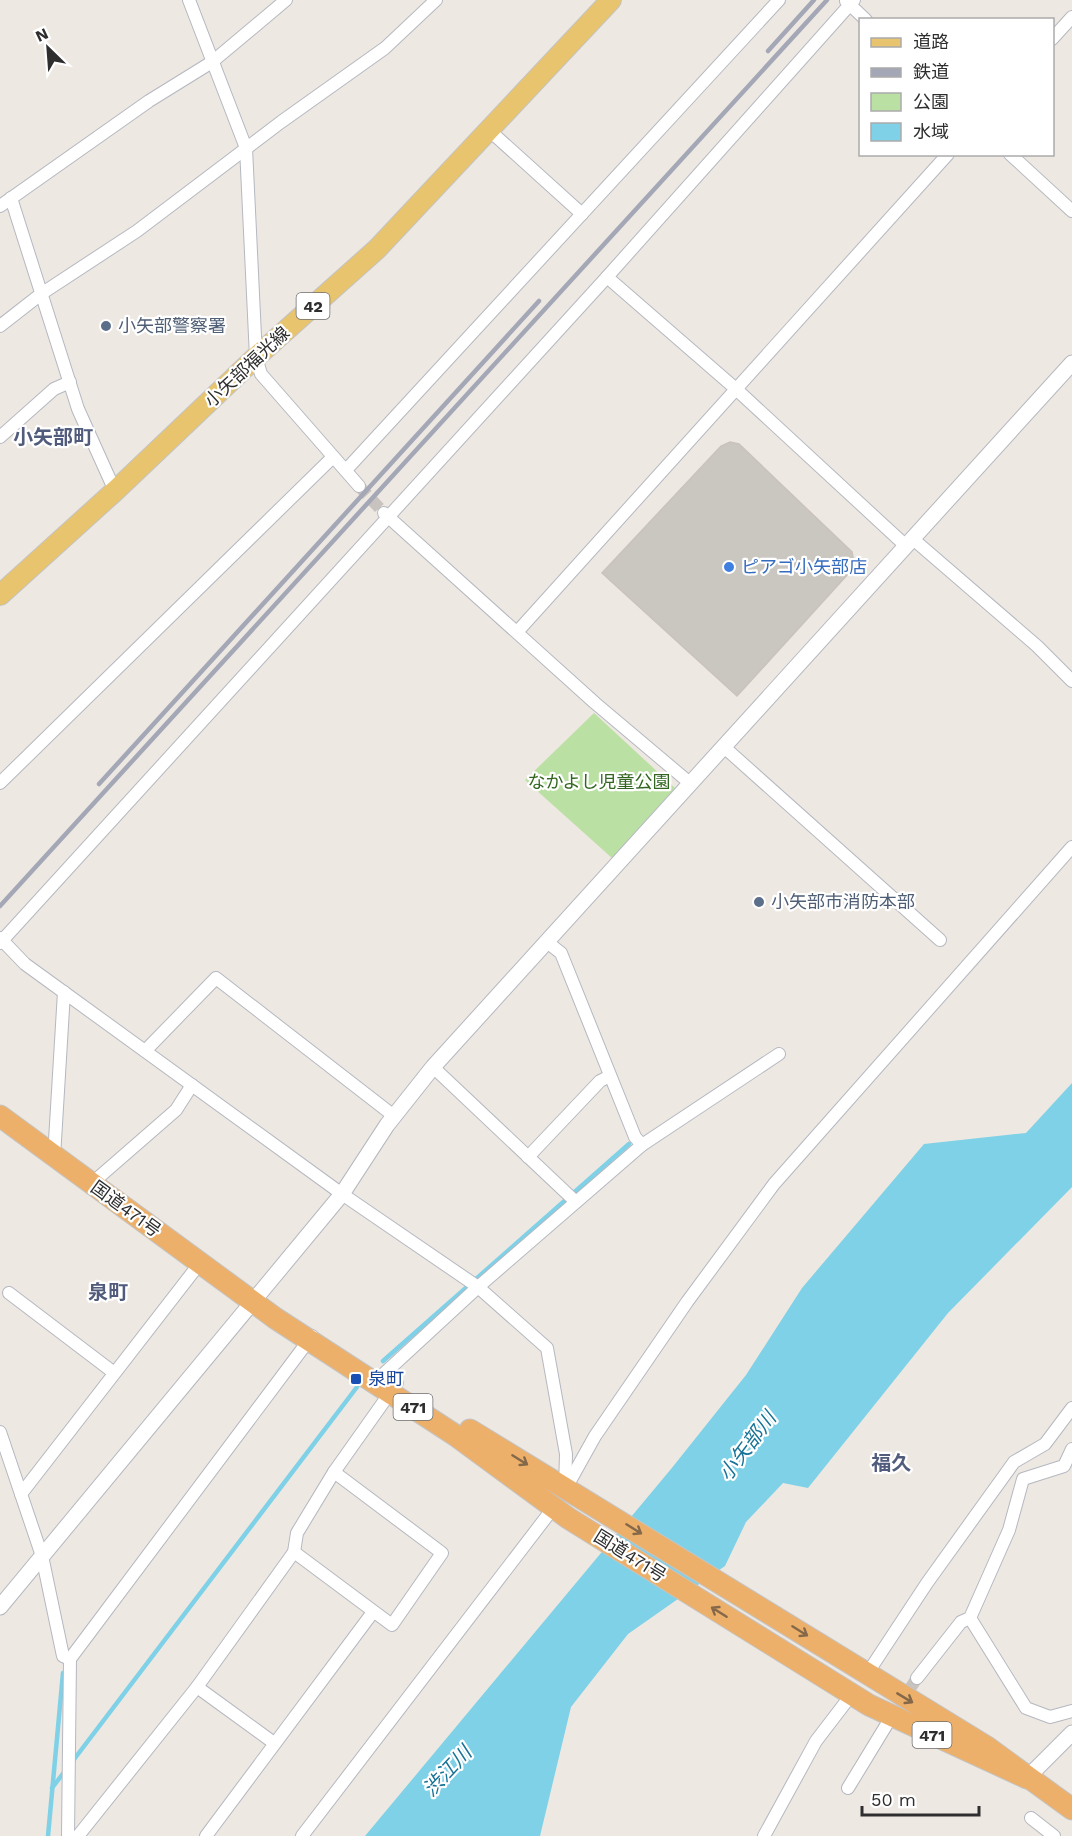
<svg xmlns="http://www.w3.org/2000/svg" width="1072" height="1836" font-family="'Work Sans','Noto Sans JP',sans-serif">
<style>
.green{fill:#bbe0a3}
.water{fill:#7ed1e7}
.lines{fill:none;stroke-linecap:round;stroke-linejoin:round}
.stream{stroke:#7ed1e7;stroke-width:4.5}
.building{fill:#cac6c0;stroke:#c9c3bb;stroke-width:1.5}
.minor-tunnel{stroke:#c8c3be;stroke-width:12;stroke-dasharray:12 6;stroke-linecap:butt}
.minor-casing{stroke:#b5b8c0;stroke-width:14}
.tertiary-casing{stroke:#b5b8c0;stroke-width:17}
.primary-casing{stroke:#c4c4c4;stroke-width:22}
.trunk-casing{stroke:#c4c4c4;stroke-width:23}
.minor{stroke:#fff;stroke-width:12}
.tertiary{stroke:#fff;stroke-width:15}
.primary{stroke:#e7c46d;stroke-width:20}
.trunk{stroke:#edb06a;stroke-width:21}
.rail{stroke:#a4a8b6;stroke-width:4.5}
.oneway{stroke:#846849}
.service-dot{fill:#5c6f8a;stroke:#fff;stroke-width:2}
.shop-dot{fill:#3f7fe0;stroke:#fff;stroke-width:2}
.transit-dot{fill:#1a4fb4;stroke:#fff;stroke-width:2}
.labels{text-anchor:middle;stroke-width:4.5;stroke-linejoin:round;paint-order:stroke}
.shield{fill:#fff;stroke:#6d6d6d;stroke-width:1.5}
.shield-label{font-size:16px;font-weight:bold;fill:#2e2e2e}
.service-label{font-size:18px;fill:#4e5e75;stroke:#fff;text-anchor:start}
.street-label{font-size:18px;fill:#2e2e2e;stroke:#fff}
.shop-label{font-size:18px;fill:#366cbe;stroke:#fff;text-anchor:start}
.park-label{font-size:18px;fill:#336721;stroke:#fff}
.transit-label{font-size:18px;fill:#164399;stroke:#fff;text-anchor:start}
.neighbourhood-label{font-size:20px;font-weight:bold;fill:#515b7c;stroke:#fff}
.water-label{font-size:20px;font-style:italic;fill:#187397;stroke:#fff}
</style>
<rect width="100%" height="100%" fill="#eee8e2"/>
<polygon class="green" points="594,713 675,788 612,858 525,780"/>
<polygon class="water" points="1072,1083 1072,1187 948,1313 808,1488 783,1483 746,1522 725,1566 628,1634 571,1707 540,1836 365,1836 671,1469 746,1375 802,1288 924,1144 1026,1133"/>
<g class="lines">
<g class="stream">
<polyline points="383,1361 629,1144"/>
<polyline points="72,1762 357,1387"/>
<polyline points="52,1788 65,1771"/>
<polyline points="48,1836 63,1673"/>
</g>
</g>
<polygon class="building" points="730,442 739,444 852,552 854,562 848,574 737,696 602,573 721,446"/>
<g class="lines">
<g class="minor-tunnel">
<polyline points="359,486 384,513"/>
<polyline points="889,1721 917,1678"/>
</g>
<defs>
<g id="minor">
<polyline points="189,0 246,148 256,357 261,374 359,486"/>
<polyline points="854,0 607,277 736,389 906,546"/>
<polyline points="846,1 866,20"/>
<polyline points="1052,39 1072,17"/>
<polyline points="489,130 582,214"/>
<polyline points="1010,154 1072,211"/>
<polyline points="11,198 78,409 115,491"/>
<polyline points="0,206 149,101 212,62 286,0"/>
<polyline points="0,326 41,294 137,231 281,122 385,48 436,0"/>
<polyline points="0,437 54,389 70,382"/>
<polyline points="346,470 779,0"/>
<polyline points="384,513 595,703 691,784"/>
<polyline points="913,539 1037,646 1072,681"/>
<polyline points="518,631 948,154"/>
<polyline points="724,747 940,940"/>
<polyline points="0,783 333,457"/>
<polyline points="0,938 25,964 342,1194 478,1287 547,1348 566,1454 565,1489"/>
<polyline points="547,942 561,953 635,1137 642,1145"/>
<polyline points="0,943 607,277"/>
<polyline points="145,1051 216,978 394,1116"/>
<polyline points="433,1067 576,1202"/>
<polyline points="54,1157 64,992"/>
<polyline points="528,1157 600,1081 610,1076"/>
<polyline points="91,1184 176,1110 192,1085"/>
<polyline points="9,1293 113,1372"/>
<polyline points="375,1382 478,1287 642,1145 779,1054"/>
<polyline points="0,1432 42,1556 63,1656 70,1659"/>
<polyline points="566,1488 595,1436 687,1302 774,1184 1072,847"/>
<polyline points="21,1494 200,1263"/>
<polyline points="294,1552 392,1625 442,1553 334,1472"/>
<polyline points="970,1618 1026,1708 1050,1717 1072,1711"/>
<polyline points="867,1674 927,1583 1014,1462 1045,1444 1072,1408"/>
<polyline points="917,1678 961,1622 970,1618 1009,1530 1023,1479 1064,1466 1072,1449"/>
<polyline points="197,1687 274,1743"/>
<polyline points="848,1788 887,1724"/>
<polyline points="1031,1818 1054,1836"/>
<polyline points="68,1836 70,1659 312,1336"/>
<polyline points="78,1836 197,1687 294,1552 297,1533 334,1472 397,1383"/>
<polyline points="206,1836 373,1612"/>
<polyline points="302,1836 554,1507"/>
<polyline points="764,1836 816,1741 852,1694"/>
</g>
<g id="tertiary">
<polyline points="0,1607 342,1194 387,1125 433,1067 1072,363"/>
<polyline points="1027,1778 1072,1733"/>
</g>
<polyline id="primary" points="0,595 115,491 256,357 377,249 611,0"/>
<g id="trunk">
<polyline points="0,1116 275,1318 455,1435 568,1518 869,1705 1027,1778"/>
<polyline points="470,1430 987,1747 1072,1809"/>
</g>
</defs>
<use href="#minor" class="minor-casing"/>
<use href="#tertiary" class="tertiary-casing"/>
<use href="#primary" class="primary-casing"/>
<use href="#trunk" class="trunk-casing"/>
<use href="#minor" class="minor"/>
<use href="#tertiary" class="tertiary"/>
<use href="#primary" class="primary"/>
<use href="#trunk" class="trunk"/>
<g class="rail">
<polyline points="768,51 814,0"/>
<polyline points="99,784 539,301"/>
<polyline points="0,906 827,0"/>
</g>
</g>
<defs><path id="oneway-shaft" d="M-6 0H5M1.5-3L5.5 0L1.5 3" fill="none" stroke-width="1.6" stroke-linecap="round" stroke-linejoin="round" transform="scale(1.5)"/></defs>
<g class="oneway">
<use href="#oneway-shaft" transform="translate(520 1460) rotate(32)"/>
<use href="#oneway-shaft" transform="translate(634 1529) rotate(32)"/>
<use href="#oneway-shaft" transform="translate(719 1612) rotate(-148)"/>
<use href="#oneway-shaft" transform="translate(800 1631) rotate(32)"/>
<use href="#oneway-shaft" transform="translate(905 1698) rotate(31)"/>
</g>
<g class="service-dot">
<circle cx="106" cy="326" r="6"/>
<circle cx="759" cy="902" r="6"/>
</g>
<circle class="shop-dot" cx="729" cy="567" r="6"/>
<rect class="transit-dot" x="350" y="1373" width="12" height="12" rx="3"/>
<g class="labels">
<g class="shield">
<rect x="296.5" y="293" width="33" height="26" rx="4.5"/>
<rect x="393.5" y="1394" width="39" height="26" rx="4.5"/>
<rect x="912.5" y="1722" width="39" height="26" rx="4.5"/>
</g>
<g class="shield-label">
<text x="313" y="312">42</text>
<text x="413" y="1413">471</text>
<text x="932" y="1741">471</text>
</g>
<g class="service-label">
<text x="118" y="332">小矢部警察署</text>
<text x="771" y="908">小矢部市消防本部</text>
</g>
<g class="street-label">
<text transform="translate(247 367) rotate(-43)" y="6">小矢部福光線</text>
<text transform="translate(126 1209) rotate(36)" y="6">国道471号</text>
<text transform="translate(630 1556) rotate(32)" y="6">国道471号</text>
</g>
<g class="shop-label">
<text x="741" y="573">ピアゴ小矢部店</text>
</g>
<g class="park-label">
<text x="599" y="788">なかよし児童公園</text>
</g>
<g class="transit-label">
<text x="368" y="1385">泉町</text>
</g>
<g class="neighbourhood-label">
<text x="53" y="444">小矢部町</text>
<text x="108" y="1299">泉町</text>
<text x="891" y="1470">福久</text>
</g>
<g class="water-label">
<text transform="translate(747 1446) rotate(-53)" y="7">小矢部川</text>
<text transform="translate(447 1771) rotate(-47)" y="7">渋江川</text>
</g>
</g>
<rect x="859" y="18" width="195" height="138" fill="#ffffff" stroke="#ababab" stroke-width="1.5"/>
<rect x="871" y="38" width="30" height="9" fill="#e7c46d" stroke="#ababab" stroke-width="1.5"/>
<text x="913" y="48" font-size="18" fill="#2e2e2e">道路</text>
<rect x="871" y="68" width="30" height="9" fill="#a4a8b6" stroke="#ababab" stroke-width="1.5"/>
<text x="913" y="78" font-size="18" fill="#2e2e2e">鉄道</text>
<rect x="871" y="93" width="30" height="18" fill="#bbe0a3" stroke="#ababab" stroke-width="1.5"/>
<text x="913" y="108" font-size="18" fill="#2e2e2e">公園</text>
<rect x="871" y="123" width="30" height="18" fill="#7ed1e7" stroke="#ababab" stroke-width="1.5"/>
<text x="913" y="138" font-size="18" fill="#2e2e2e">水域</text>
<g transform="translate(48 48) rotate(335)" stroke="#ffffff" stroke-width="4.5" paint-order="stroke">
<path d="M0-4.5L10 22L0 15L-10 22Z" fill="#2e2e2e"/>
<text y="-9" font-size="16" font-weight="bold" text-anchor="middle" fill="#2e2e2e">N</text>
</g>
<path d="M862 1806v9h117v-9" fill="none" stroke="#2e2e2e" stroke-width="3"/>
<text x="871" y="1806" font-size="18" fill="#2e2e2e" stroke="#ffffff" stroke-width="4.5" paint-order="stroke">50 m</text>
</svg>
